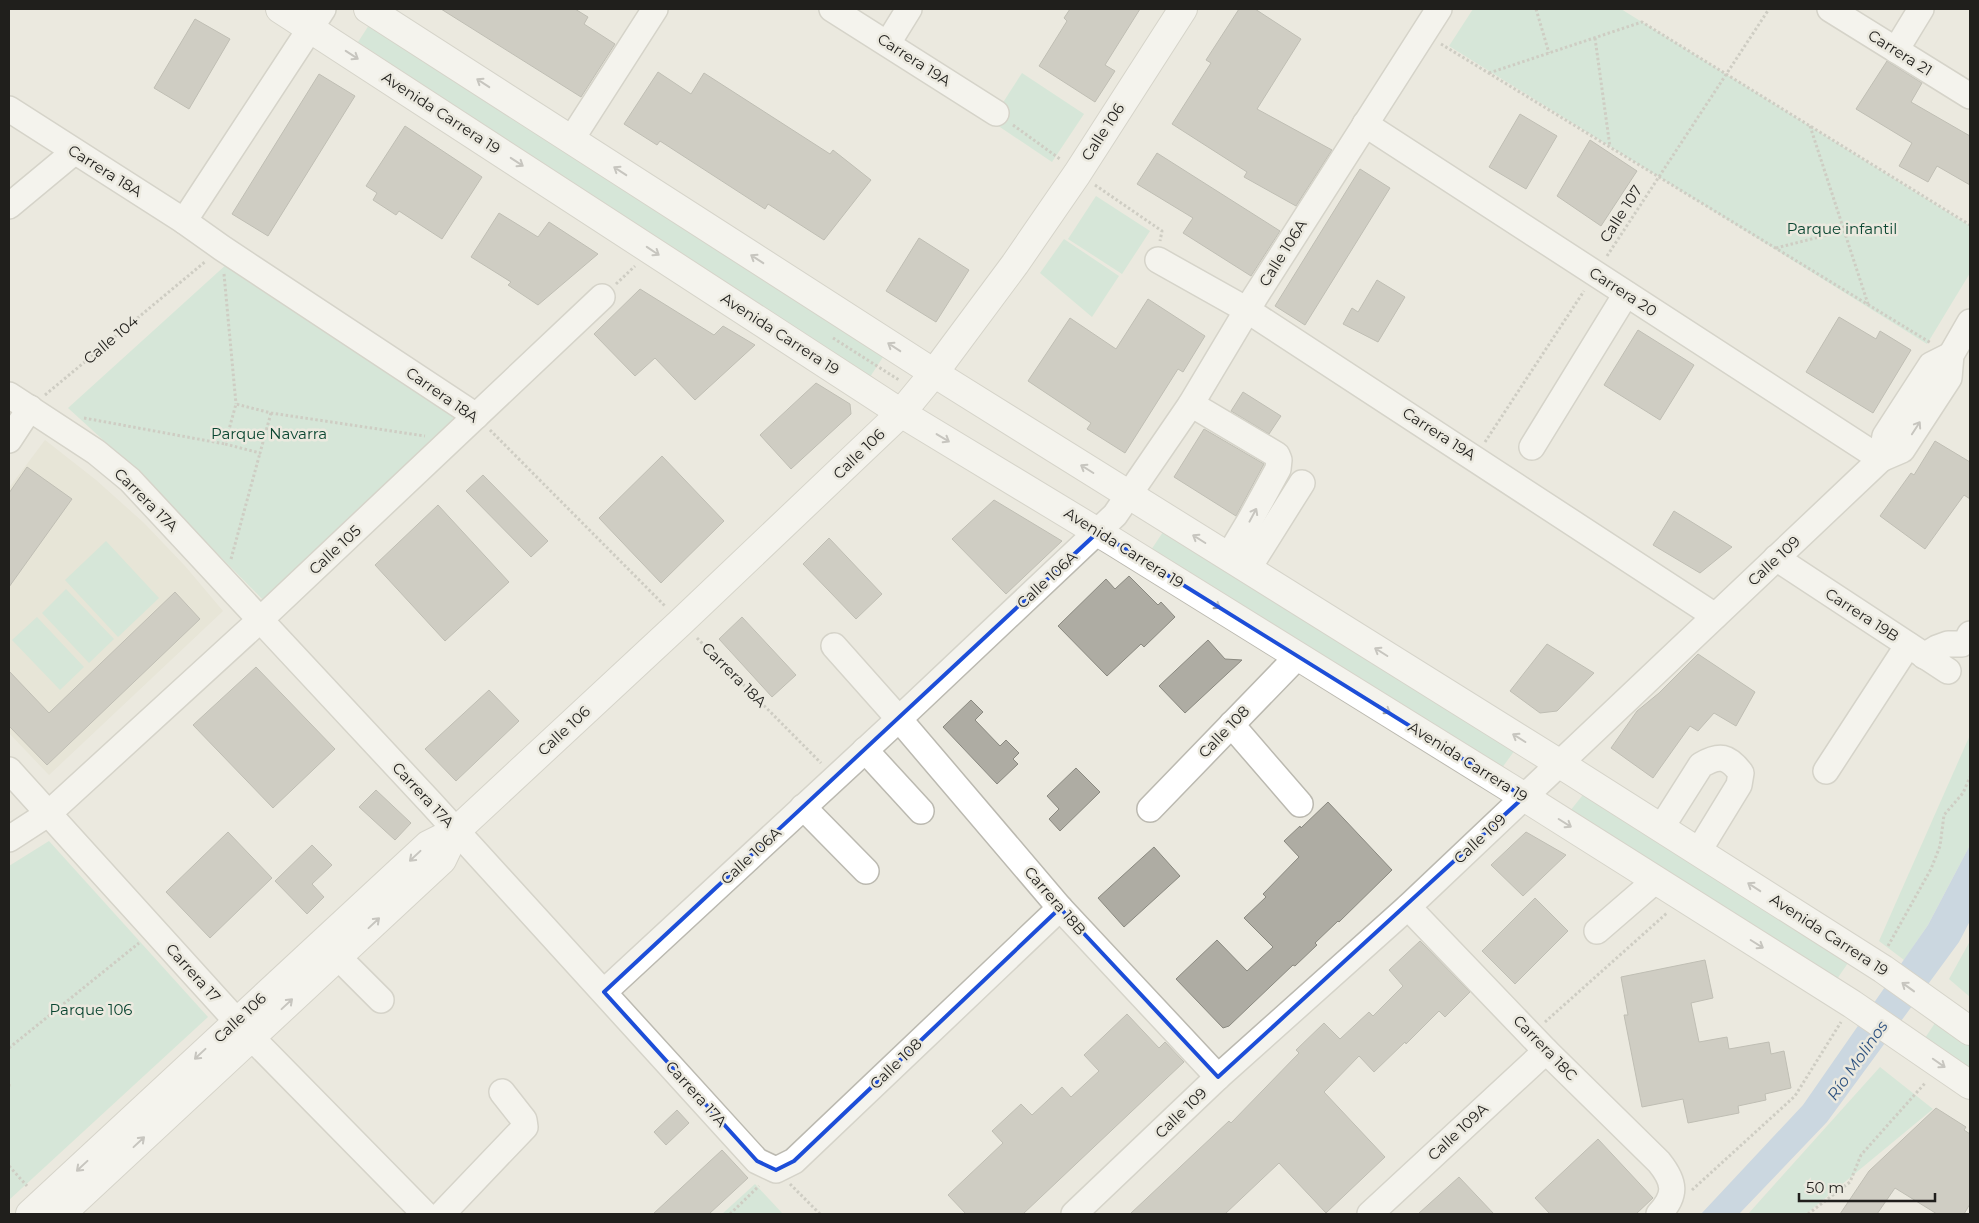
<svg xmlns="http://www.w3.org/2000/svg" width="1979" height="1223" font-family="Montserrat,sans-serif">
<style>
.built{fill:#e2dfce}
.green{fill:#bde3d0}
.water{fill:#a5c0e2}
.building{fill:#aeaca3;stroke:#8a8980}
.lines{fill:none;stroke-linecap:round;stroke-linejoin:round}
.minor-casing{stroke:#bbb9b0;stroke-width:28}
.major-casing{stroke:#bbb9b0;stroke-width:30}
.path{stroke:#acaaa3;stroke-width:3;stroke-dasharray:2.5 2.5;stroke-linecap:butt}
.minor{stroke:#fff;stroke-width:25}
.major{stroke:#fff;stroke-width:28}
.oneway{stroke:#9b9a99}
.marked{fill:none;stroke:#1d4ed8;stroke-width:4;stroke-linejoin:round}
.labels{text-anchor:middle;stroke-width:5;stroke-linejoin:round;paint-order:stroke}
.street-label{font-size:15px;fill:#201f1c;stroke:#ebe9df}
.park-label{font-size:15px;fill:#094530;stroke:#ebe9df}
.water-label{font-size:16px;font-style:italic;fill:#2f5381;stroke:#ebe9df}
</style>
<rect width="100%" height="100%" fill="#ebe9df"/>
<polygon class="built" points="45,440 96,480 144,523 185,566 223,611 49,775 9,733 9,488"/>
<g class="green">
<polygon points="1473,9 1621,9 1970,226 1970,273 1927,344 1449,46"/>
<polygon points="371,22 885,354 868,380 358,42"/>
<polygon points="1022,73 1084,114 1052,162 991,121"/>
<polygon points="1096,196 1150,231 1122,274 1068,239"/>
<polygon points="1064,239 1119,276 1092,317 1040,273"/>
<polygon points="228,263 459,413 268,605 125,460 68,408"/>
<polygon points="1165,529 1515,750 1499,772 1151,550"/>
<polygon points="106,541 159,598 118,637 65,580"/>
<polygon points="66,589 114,639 89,663 42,613"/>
<polygon points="37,617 84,667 60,690 12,640"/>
<polygon points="1970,735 1970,845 1928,925 1904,960 1879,941"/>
<polygon points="1586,791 1850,960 1835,982 1570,811"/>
<polygon points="49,841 208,1017 9,1200 9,866"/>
<polygon points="1970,941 1970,997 1949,979"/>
<polygon points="1937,1020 1970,1043 1970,1073 1923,1041"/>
<polygon points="1880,1067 1933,1109 1806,1214 1748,1214"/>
<polygon points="755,1184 783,1214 722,1214"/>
</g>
<polygon class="water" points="1970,845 1970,921 1959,942 1827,1122 1739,1214 1701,1214 1803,1105 1928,925"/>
<g class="building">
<polygon points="441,9 575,9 588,17 584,24 615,44 581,97"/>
<polygon points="1070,9 1140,9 1105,65 1115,71 1095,102 1039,66 1067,21 1064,18"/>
<polygon points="1239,9 1255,9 1301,39 1257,109 1332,150 1296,206 1244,177 1247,172 1172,124 1211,63 1206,60"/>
<polygon points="195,19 230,39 189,109 154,88"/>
<polygon points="1887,61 1922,83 1911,102 1970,136 1970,185 1937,166 1928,182 1899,166 1912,143 1856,109"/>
<polygon points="658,72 691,94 704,73 830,154 833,150 871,180 824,240 768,204 765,209 660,141 657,145 624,124"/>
<polygon points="319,74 355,96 268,236 232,214"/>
<polygon points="1520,114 1557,136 1526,189 1489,167"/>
<polygon points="405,126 482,177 442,239 399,211 396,215 373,200 377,193 366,186"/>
<polygon points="1590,140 1637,171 1601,226 1557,196"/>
<polygon points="1157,153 1280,231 1251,276 1183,233 1193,218 1137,184"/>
<polygon points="1360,169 1390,188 1305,325 1275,306"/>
<polygon points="499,213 538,237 549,222 598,254 538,305 508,285 511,282 471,257"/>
<polygon points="919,238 969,270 936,322 886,291"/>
<polygon points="1377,280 1405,297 1378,342 1343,324 1352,308 1358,312"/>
<polygon points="640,289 714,335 723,326 755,345 695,400 655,358 635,376 594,334"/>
<polygon points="1148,299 1205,336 1183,372 1178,369 1125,453 1087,429 1091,423 1028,381 1070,318 1116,349"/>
<polygon points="1839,317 1876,339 1880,331 1911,350 1873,413 1806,372"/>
<polygon points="1638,330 1694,365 1660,420 1604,385"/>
<polygon points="816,383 850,404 851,414 791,469 760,435"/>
<polygon points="1243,392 1281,416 1269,434 1231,411"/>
<polygon points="1204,429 1264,464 1236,516 1174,477"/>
<polygon points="1935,441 1970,462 1970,499 1964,495 1925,549 1880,516 1911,473 1914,475"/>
<polygon points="662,456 724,521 661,583 599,518"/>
<polygon points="27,467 72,499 9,587 9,493"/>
<polygon points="483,475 548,541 531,557 466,491"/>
<polygon points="994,500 1062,541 1006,594 952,539"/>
<polygon points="438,505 509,582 445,641 375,565"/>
<polygon points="1674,511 1732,547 1700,573 1653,545"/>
<polygon points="829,538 882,594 856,619 803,564"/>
<polygon points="1129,576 1158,605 1161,602 1175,617 1144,647 1141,644 1107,676 1058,626 1106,579 1115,589"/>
<polygon points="175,592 200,619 47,765 9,726 9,671 49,713"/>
<polygon points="742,617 796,675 772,697 719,639"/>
<polygon points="1208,640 1225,659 1242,660 1185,713 1159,686"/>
<polygon points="1547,644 1594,673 1557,711 1540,713 1510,691"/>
<polygon points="1698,654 1755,692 1736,726 1714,713 1698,731 1690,726 1653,778 1611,748 1637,711 1659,693"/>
<polygon points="256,667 335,749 273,808 193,725"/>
<polygon points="489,690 519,721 456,781 425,749"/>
<polygon points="971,700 983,712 975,720 1000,746 1006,740 1019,753 1013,759 1018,764 997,784 943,727"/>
<polygon points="1076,768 1100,792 1060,831 1049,819 1059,809 1047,796"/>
<polygon points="376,790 411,823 395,840 359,807"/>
<polygon points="1328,802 1392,870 1339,922 1338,921 1315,943 1317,945 1295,966 1293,965 1229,1026 1223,1028 1176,979 1217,940 1247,971 1273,947 1244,918 1266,897 1263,894 1299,857 1284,841 1300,826 1301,828"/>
<polygon points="228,832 272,878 210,938 166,892"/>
<polygon points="1526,832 1566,855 1523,896 1491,865"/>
<polygon points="312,845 332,865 312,884 324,897 307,914 275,881"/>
<polygon points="1154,847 1180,876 1124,927 1098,898"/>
<polygon points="1535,898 1568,931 1515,984 1482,951"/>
<polygon points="1420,941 1470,992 1445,1017 1439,1011 1406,1044 1405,1042 1374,1072 1359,1056 1324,1092 1385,1157 1326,1213 1279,1163 1225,1214 1130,1214 1229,1121 1231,1123 1299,1053 1296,1050 1324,1023 1340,1039 1369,1012 1373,1016 1403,986 1389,970"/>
<polygon points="1705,960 1713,998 1691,1003 1699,1042 1727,1037 1729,1049 1769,1042 1771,1054 1784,1051 1791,1088 1765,1094 1766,1100 1738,1106 1739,1113 1688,1123 1683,1099 1642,1107 1624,1015 1628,1015 1621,977"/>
<polygon points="1127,1014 1159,1048 1165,1042 1184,1062 1023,1214 966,1214 948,1195 1003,1143 992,1131 1021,1104 1032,1115 1062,1087 1071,1097 1099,1071 1084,1055"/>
<polygon points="1936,1108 1966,1127 1964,1130 1970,1134 1970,1204 1964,1214 1937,1214 1895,1188 1877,1214 1840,1214 1869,1171"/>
<polygon points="677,1110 689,1123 666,1145 654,1132"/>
<polygon points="1598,1139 1653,1198 1636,1214 1550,1214 1535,1198"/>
<polygon points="722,1150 748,1178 709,1214 653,1214"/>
<polygon points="1459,1177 1494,1214 1418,1214"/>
</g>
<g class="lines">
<defs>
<g id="minor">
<polyline points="832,9 996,113"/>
<polyline points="1830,9 1970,96"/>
<polyline points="888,43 909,9"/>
<polyline points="1896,50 1921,9"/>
<polyline points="9,109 184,221 222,248 476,416"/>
<polyline points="1365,124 1881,459"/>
<polyline points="571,140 655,9"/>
<polyline points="9,206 74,152"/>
<polyline points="184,221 323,9"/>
<polyline points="1158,260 1247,310 1715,616"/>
<polyline points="9,395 96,452 130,480 431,803 757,1161 776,1170 794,1161 1060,908"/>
<polyline points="1191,404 1277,455 1279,460 1278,469 1249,522 1228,557"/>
<polyline points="9,440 30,408"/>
<polyline points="1532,447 1626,294"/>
<polyline points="1881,459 1885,436 1931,365 1951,355"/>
<polyline points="1776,558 1948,671"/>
<polyline points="1248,569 1302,483"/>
<polyline points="834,646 899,719 1060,908 1218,1077"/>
<polyline points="1924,656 1937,648 1948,644 1962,644 1967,640 1970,634"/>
<polyline points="1232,724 1236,730 1300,804"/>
<polyline points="865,750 921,811"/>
<polyline points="9,770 252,1038 425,1214"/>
<polyline points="1826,771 1908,645"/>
<polyline points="803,807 866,871"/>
<polyline points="1150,809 1298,656"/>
<path d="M1661,828l40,-63c19,-11 27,-9 40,8l-2,12 -41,67"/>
<polyline points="9,839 49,813 260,620 602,297"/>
<path d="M1408,907l138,144 113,111c16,20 18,33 0,52"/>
<polyline points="1597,931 1656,880"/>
<polyline points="338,957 381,1000"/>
<polyline points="604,992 899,719 1115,515 1191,404 1255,297 1439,9"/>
<polyline points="442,1214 525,1127 524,1120 502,1092"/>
<polyline points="1074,1214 1218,1077 1408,907 1881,459 1902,450 1949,378 1951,355 1970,322"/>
<polyline points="1370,1214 1546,1051"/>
</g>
<g id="major">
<polyline points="280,9 901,413 1114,542 1510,788 1852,1004 1970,1085"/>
<polyline points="368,9 934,373 1573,772 1883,969 1970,1031"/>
<polyline points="30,1214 428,845 456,831 681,622 901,413 934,373 1015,264 1077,174 1183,9"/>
<polyline points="61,1214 442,860 456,831"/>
</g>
</defs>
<use href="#minor" class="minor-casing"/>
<use href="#major" class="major-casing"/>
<g class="path">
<polyline points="1536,9 1549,53"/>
<polyline points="1595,38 1610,147"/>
<polyline points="1441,44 1931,343"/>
<polyline points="1489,73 1642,22 1970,225"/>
<polyline points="1013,125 1060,159"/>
<polyline points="1810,126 1868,304"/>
<polyline points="1095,185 1162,231 1160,241"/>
<polyline points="1776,248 1843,231"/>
<polyline points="1607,256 1769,9"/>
<polyline points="224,274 236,404"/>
<polyline points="616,284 635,266"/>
<polyline points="833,338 899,380"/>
<polyline points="45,395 206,261"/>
<polyline points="271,413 260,453 225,444 236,404 271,413 425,436"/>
<polyline points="84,418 225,444"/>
<polyline points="490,430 666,607"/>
<polyline points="1485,442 1584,291"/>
<polyline points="231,559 260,453"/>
<polyline points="697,638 821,763"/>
<polyline points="1888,946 1931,869 1940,846 1944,815 1963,793 1970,777"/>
<polyline points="1545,1022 1667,913"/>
<polyline points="9,1048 139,943"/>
<polyline points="9,1084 9,1089"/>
<polyline points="9,1166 27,1186"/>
<polyline points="790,1184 820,1214"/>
<polyline points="1692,1190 1795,1096 1841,1022"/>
<polyline points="730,1214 759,1186"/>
<polyline points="1808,1214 1850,1182 1861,1155 1926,1082"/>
</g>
<use href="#minor" class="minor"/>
<use href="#major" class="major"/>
</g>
<defs><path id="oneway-shaft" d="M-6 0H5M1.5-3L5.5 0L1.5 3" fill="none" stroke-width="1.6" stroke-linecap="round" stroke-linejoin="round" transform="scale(1.25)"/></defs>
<g class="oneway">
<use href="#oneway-shaft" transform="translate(352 55) rotate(33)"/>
<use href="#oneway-shaft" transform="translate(483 83) rotate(-147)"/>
<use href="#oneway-shaft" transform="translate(517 162) rotate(33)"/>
<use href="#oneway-shaft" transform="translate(620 171) rotate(-147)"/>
<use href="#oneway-shaft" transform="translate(653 251) rotate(34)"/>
<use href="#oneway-shaft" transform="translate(757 259) rotate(-147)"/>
<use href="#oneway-shaft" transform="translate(894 347) rotate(-147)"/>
<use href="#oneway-shaft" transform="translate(1916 428) rotate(-57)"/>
<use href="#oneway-shaft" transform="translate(943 438) rotate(31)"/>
<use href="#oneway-shaft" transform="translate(1087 469) rotate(-148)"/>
<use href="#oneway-shaft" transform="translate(1253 515) rotate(-62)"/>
<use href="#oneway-shaft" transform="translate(1199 539) rotate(-148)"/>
<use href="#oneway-shaft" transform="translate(1214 604) rotate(32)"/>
<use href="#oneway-shaft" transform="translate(1381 652) rotate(-148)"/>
<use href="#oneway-shaft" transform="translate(1384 709) rotate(32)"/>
<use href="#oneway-shaft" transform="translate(1519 738) rotate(-148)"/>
<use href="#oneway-shaft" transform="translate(1565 823) rotate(32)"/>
<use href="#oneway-shaft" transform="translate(415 856) rotate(137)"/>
<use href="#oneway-shaft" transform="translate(1754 887) rotate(-147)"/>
<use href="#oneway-shaft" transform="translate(374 923) rotate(-43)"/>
<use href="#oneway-shaft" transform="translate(1757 944) rotate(32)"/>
<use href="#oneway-shaft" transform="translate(1908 987) rotate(-144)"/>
<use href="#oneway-shaft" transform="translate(287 1004) rotate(-43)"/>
<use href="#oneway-shaft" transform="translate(200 1054) rotate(137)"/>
<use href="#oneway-shaft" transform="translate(1939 1063) rotate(35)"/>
<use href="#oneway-shaft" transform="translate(139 1142) rotate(-43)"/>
<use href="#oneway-shaft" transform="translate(82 1166) rotate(137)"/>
</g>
<path d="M0 0H1979V1223H0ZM1098,532l426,265 -306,280 -158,-169 -266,253 -18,9 -19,-9 -153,-169z" fill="#ebe9df" fill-opacity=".55" fill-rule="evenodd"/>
<path class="marked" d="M1098,532l426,265 -306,280 -158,-169 -266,253 -18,9 -19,-9 -153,-169z"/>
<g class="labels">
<g class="street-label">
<text transform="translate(1900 53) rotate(32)" y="5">Carrera 21</text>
<text transform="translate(914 60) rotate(33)" y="5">Carrera 19A</text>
<text transform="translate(441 113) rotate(33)" y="5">Avenida Carrera 19</text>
<text transform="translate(1103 132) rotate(-57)" y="5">Calle 106</text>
<text transform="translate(105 171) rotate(32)" y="5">Carrera 18A</text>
<text transform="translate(1621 214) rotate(-57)" y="5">Calle 107</text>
<text transform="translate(1283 253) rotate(-58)" y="5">Calle 106A</text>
<text transform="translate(1623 292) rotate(33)" y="5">Carrera 20</text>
<text transform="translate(780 334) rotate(33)" y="5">Avenida Carrera 19</text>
<text transform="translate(111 340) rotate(-40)" y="5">Calle 104</text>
<text transform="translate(442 395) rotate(35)" y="5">Carrera 18A</text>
<text transform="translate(1439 434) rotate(33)" y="5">Carrera 19A</text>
<text transform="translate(859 454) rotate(-44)" y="5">Calle 106</text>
<text transform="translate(146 500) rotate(45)" y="5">Carrera 17A</text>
<text transform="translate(1124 548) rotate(32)" y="5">Avenida Carrera 19</text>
<text transform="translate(335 550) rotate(-43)" y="5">Calle 105</text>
<text transform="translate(1774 561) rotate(-43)" y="5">Calle 109</text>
<text transform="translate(1047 580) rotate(-43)" y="5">Calle 106A</text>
<text transform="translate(1862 615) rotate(33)" y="5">Carrera 19B</text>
<text transform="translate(734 675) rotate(45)" y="5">Carrera 18A</text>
<text transform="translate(564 731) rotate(-43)" y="5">Calle 106</text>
<text transform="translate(1224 732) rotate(-46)" y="5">Calle 108</text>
<text transform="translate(1468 762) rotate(32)" y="5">Avenida Carrera 19</text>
<text transform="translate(423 795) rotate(47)" y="5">Carrera 17A</text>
<text transform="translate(1480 839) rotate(-43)" y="5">Calle 109</text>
<text transform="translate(751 856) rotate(-43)" y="5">Calle 106A</text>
<text transform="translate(1055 901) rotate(49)" y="5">Carrera 18B</text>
<text transform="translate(1829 935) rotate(33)" y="5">Avenida Carrera 19</text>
<text transform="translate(193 973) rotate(48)" y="5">Carrera 17</text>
<text transform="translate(240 1018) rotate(-43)" y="5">Calle 106</text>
<text transform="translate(1545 1048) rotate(46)" y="5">Carrera 18C</text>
<text transform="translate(896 1064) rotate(-44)" y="5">Calle 108</text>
<text transform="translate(696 1094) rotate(48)" y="5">Carrera 17A</text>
<text transform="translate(1181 1113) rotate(-44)" y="5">Calle 109</text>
<text transform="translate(1458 1132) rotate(-43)" y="5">Calle 109A</text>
</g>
<g class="park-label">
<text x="1842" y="234">Parque infantil</text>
<text x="269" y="439">Parque Navarra</text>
<text x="91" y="1015">Parque 106</text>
</g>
<g class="water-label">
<text transform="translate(1857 1060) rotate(-55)" y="6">Río Molinos</text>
</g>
</g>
<rect width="1979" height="1223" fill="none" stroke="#201f1c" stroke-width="20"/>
<path d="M1799 1193v8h136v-8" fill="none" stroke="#201f1c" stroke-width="2.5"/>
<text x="1806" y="1193" font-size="15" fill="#201f1c" stroke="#ebe9df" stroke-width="4" paint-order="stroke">50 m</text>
</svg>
